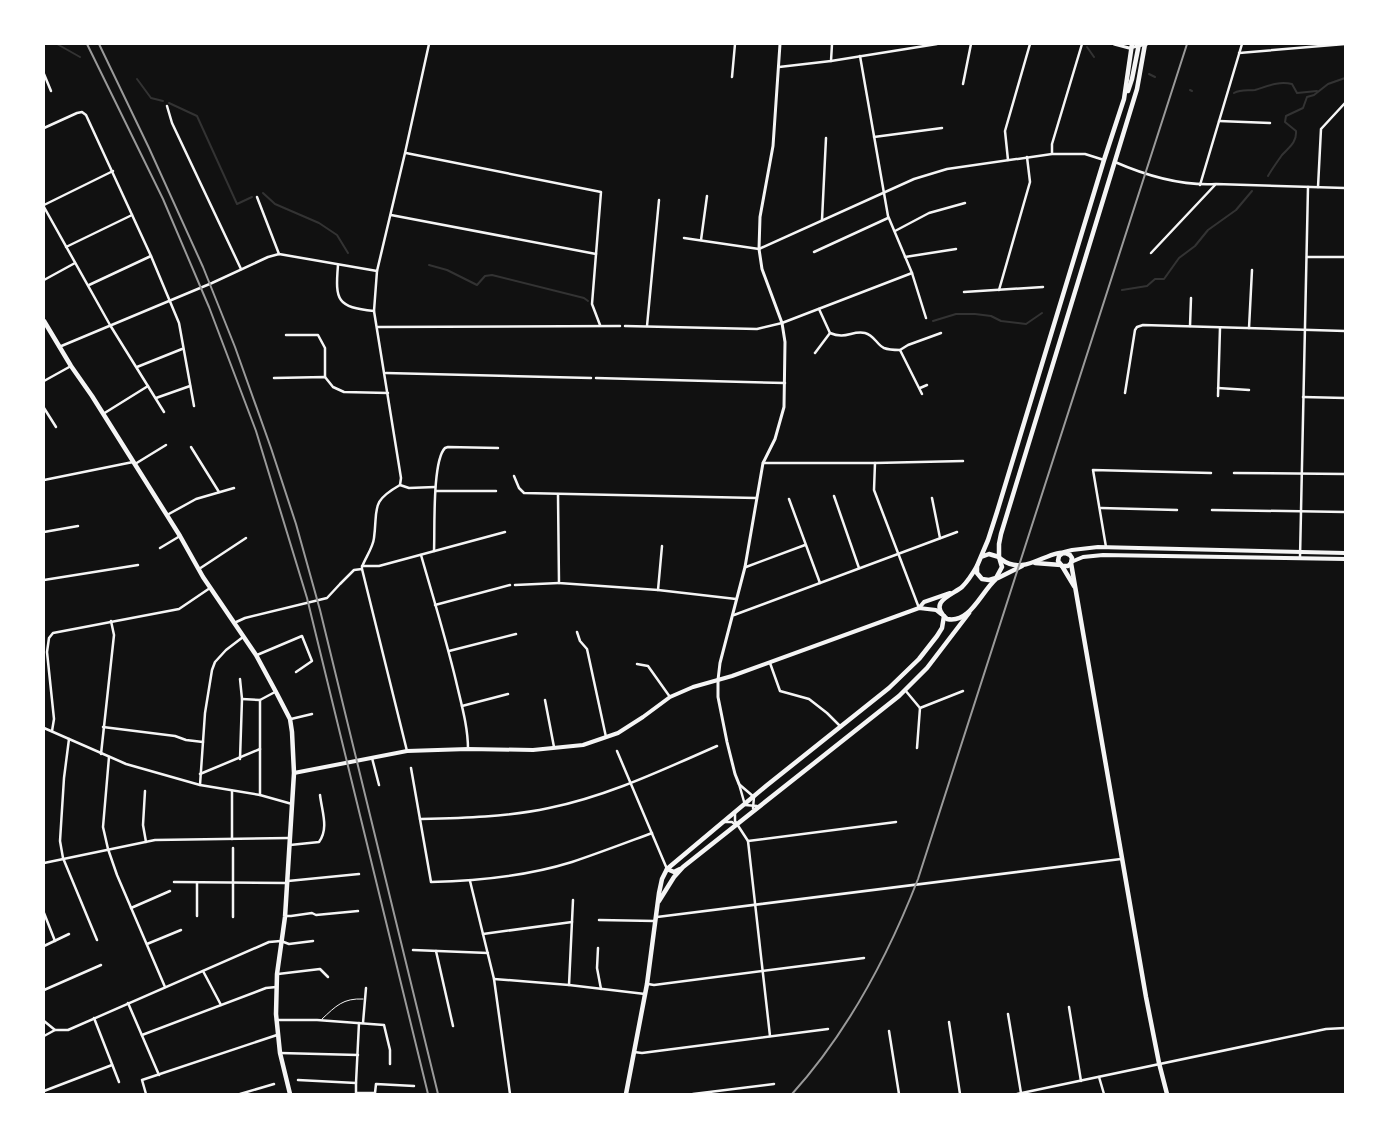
<svg xmlns="http://www.w3.org/2000/svg" width="1389" height="1138" font-family="Arial,sans-serif">
<style>
.lines{fill:none;stroke-linecap:round;stroke-linejoin:round}
.stream{stroke:#333;stroke-width:2}
.service{stroke:#f5f5f5;stroke-width:1}
.minor{stroke:#f5f5f5;stroke-width:2.5}
.tertiary{stroke:#f5f5f5;stroke-width:3}
.secondary{stroke:#f5f5f5;stroke-width:4}
.primary{stroke:#f5f5f5;stroke-width:4.5}
.trunk{stroke:#f5f5f5;stroke-width:4.5}
.rail{stroke:#9a9a9a;stroke-width:2}
</style>
<rect width="100%" height="100%" fill="#111"/>
<g class="lines">
<g class="stream">
<polyline points="57,44 80,57"/>
<polyline points="1087,47 1094,57"/>
<polyline points="1149,74 1155,77"/>
<polyline points="137,79 151,98 163,101"/>
<polyline points="1190,90 1192,91"/>
<path d="M1234,93c7,-4 14,-2 21,-3 13,-4 23,-9 37,-6l5,9 20,-2"/>
<polyline points="169,103 197,116 237,204 252,197"/>
<path d="M1268,176c4,-7 9,-14 14,-21 6,-7 15,-12 14,-24l-11,-9 1,-6 17,-8 4,-11 7,-2 14,-11 17,-6"/>
<polyline points="263,193 275,204 319,223 337,235 348,253"/>
<polyline points="429,265 447,270 477,285 485,276 492,275 584,298 588,301"/>
<polyline points="1122,290 1147,286 1155,279 1164,279 1179,258 1195,246 1208,230 1236,210 1252,191"/>
<polyline points="933,321 956,314 975,314 991,316 1001,321 1026,324 1042,313"/>
</g>
<path class="service" d="M322,1019c14,-13 21,-21 41,-20"/>
<g class="minor">
<polyline points="1239,53 1345,44"/>
<polyline points="860,56 888,216 912,273 926,318"/>
<polyline points="831,61 832,44"/>
<polyline points="779,67 831,61 937,44"/>
<polyline points="44,74 51,91"/>
<polyline points="732,77 735,44"/>
<polyline points="963,84 971,44"/>
<polyline points="167,106 172,123 241,269"/>
<polyline points="1219,121 1270,123"/>
<polyline points="44,128 77,113 82,112 86,115 151,256 179,323 194,406"/>
<polyline points="874,137 942,128"/>
<polyline points="406,153 601,192 592,304 600,325"/>
<polyline points="1052,153 1052,144 1082,44"/>
<polyline points="1008,160 1005,131 1030,44"/>
<path d="M1115,162c32,14 67,24 101,22l129,4"/>
<polyline points="1200,185 1242,44"/>
<polyline points="1318,187 1321,129 1345,103"/>
<polyline points="257,197 279,254"/>
<polyline points="44,205 113,171"/>
<polyline points="44,207 110,325 164,412"/>
<polyline points="391,215 596,254"/>
<polyline points="822,220 826,138"/>
<polyline points="895,231 929,213 965,203"/>
<polyline points="684,238 759,249 914,179 947,169 1052,154 1085,154 1104,160"/>
<polyline points="701,240 707,196"/>
<polyline points="66,247 132,215"/>
<polyline points="814,252 888,218"/>
<polyline points="1151,253 1215,185"/>
<polyline points="905,257 956,249"/>
<polyline points="1307,257 1345,257"/>
<path d="M338,265c-3,36 -1,42 36,46"/>
<polyline points="44,280 75,263"/>
<polyline points="89,285 151,256"/>
<polyline points="999,290 1030,182 1027,157"/>
<polyline points="964,292 1043,287"/>
<path d="M819,309l11,24c16,7 22,-3 35,0 9,2 12,12 19,15 5,2 11,2 16,2l22,44"/>
<polyline points="625,326 757,329 782,323 912,273"/>
<polyline points="647,326 659,200"/>
<polyline points="1190,326 1191,298"/>
<polyline points="378,327 620,326"/>
<polyline points="1249,328 1252,270"/>
<polyline points="286,335 318,335 325,348 325,377"/>
<polyline points="59,347 212,283 268,257 279,254 377,271"/>
<polyline points="900,350 908,345 941,333"/>
<polyline points="815,353 830,333"/>
<polyline points="137,367 182,349"/>
<polyline points="386,373 591,378"/>
<polyline points="274,378 325,377 333,387 344,392 388,393"/>
<polyline points="596,378 785,383"/>
<polyline points="44,381 71,366"/>
<polyline points="920,388 927,385"/>
<polyline points="1218,388 1249,390"/>
<polyline points="1125,393 1135,330 1137,327 1143,325 1345,331"/>
<polyline points="1218,396 1220,328"/>
<polyline points="1303,397 1345,398"/>
<polyline points="156,398 190,386"/>
<polyline points="44,408 56,427"/>
<polyline points="103,414 148,386"/>
<polyline points="191,447 219,492"/>
<polyline points="763,463 875,463 963,461"/>
<polyline points="875,463 874,490 919,608"/>
<polyline points="135,464 166,445"/>
<polyline points="1234,473 1345,474"/>
<polyline points="514,476 519,488 524,493 756,498"/>
<polyline points="44,480 133,462"/>
<polyline points="400,485 401,478 374,311 377,271 405,153 429,44"/>
<polyline points="436,491 496,491"/>
<polyline points="558,495 559,583 658,590 736,599"/>
<polyline points="834,496 859,568"/>
<polyline points="932,498 940,538"/>
<polyline points="789,499 820,583"/>
<polyline points="1101,508 1177,510"/>
<polyline points="1212,510 1345,512"/>
<polyline points="167,515 196,499 234,488"/>
<polyline points="44,532 78,526"/>
<polyline points="1106,547 1093,470 1211,473"/>
<polyline points="160,548 180,536"/>
<path d="M434,551c1,-20 -2,-90 11,-103l3,-1 50,1"/>
<path d="M421,555c12,42 25,84 35,126 5,22 12,45 12,68"/>
<polyline points="1300,558 1308,187"/>
<polyline points="362,566 379,566 505,532"/>
<path d="M362,567c3,-9 11,-19 12,-29 4,-30 -4,-36 26,-53l9,3 26,-1"/>
<polyline points="746,567 805,545"/>
<polyline points="199,569 246,538"/>
<polyline points="362,569 407,751"/>
<polyline points="44,580 138,565"/>
<polyline points="515,585 559,583"/>
<polyline points="658,590 662,546"/>
<polyline points="435,605 510,585"/>
<polyline points="734,615 957,532"/>
<polyline points="234,623 245,618 327,598 340,584 354,570 362,569"/>
<polyline points="577,632 580,641 587,649 606,737"/>
<polyline points="449,651 516,634"/>
<polyline points="257,655 302,636 312,661 296,672"/>
<polyline points="770,663 780,691 809,699 827,713 840,726"/>
<polyline points="637,664 648,666 670,697"/>
<polyline points="905,690 920,708 963,691"/>
<polyline points="242,699 260,700 275,692"/>
<polyline points="260,700 260,795"/>
<polyline points="545,700 554,747"/>
<polyline points="462,706 508,694"/>
<polyline points="291,719 312,714"/>
<polyline points="103,727 175,736 186,740 203,742"/>
<polyline points="44,728 126,764 200,785 260,795 292,804"/>
<polyline points="52,731 54,719 47,652 49,638 53,633 179,609 210,588"/>
<polyline points="69,739 64,778 60,841 63,858 97,940"/>
<polyline points="917,748 920,708"/>
<polyline points="617,751 667,869"/>
<polyline points="101,754 114,635 111,621"/>
<polyline points="109,757 103,827 108,849 117,875 165,987"/>
<polyline points="372,758 379,785"/>
<polyline points="240,759 242,699 240,679"/>
<path d="M411,768l20,114c47,-1 96,-6 141,-20 27,-9 53,-19 80,-29"/>
<polyline points="200,774 260,749"/>
<polyline points="739,784 745,805 757,806"/>
<polyline points="200,785 205,713 212,670 215,662 226,650 243,637"/>
<polyline points="740,785 754,797 753,808"/>
<polyline points="145,791 143,825 146,842"/>
<polyline points="232,791 232,839"/>
<polyline points="735,813 735,821 748,841 770,1036"/>
<path d="M420,819c43,-1 87,-2 129,-11 59,-12 113,-38 168,-62"/>
<polyline points="725,822 732,822 736,825"/>
<polyline points="748,841 896,822"/>
<path d="M290,845l29,-3c10,-14 3,-30 1,-47"/>
<polyline points="233,848 233,917"/>
<polyline points="44,863 155,840 289,838"/>
<polyline points="288,881 359,874"/>
<polyline points="470,881 494,979 510,1094"/>
<polyline points="174,882 287,883"/>
<polyline points="197,883 197,916"/>
<polyline points="131,908 170,891"/>
<polyline points="44,913 55,941"/>
<polyline points="286,916 291,916 312,913 316,915 358,911"/>
<polyline points="657,917 1121,859"/>
<polyline points="599,920 655,921"/>
<polyline points="483,934 572,922"/>
<polyline points="147,944 181,930"/>
<polyline points="44,946 69,934"/>
<polyline points="598,948 597,968 601,989"/>
<polyline points="413,950 488,953"/>
<polyline points="436,951 453,1026"/>
<polyline points="203,971 221,1005"/>
<polyline points="278,974 320,969 328,977"/>
<polyline points="494,979 569,985 645,994"/>
<polyline points="648,984 654,985 864,958"/>
<polyline points="569,985 573,900"/>
<polyline points="44,990 101,965"/>
<polyline points="128,1003 159,1075"/>
<polyline points="1069,1007 1081,1081"/>
<polyline points="1008,1014 1021,1093"/>
<polyline points="94,1018 119,1082"/>
<polyline points="276,1020 317,1020 384,1025 390,1050 390,1064"/>
<polyline points="44,1021 55,1030 68,1030 269,942 281,941 289,944 313,941"/>
<polyline points="949,1022 960,1094"/>
<polyline points="363,1023 366,988"/>
<polyline points="889,1031 899,1094"/>
<polyline points="142,1035 266,988 276,987"/>
<polyline points="44,1036 55,1030"/>
<polyline points="634,1052 642,1053 828,1029"/>
<polyline points="280,1053 358,1055"/>
<polyline points="1099,1077 1104,1094"/>
<polyline points="298,1080 356,1083 356,1093 375,1093 376,1084 414,1086"/>
<polyline points="356,1083 359,1023"/>
<polyline points="44,1091 112,1065"/>
<polyline points="146,1094 142,1080 277,1035"/>
<polyline points="240,1094 274,1084"/>
<polyline points="693,1094 774,1084"/>
<polyline points="1017,1094 1326,1029 1345,1028"/>
</g>
<g class="tertiary">
<polyline points="1114,44 1129,48 1147,44"/>
<polyline points="739,784 735,774 727,742 718,697 718,680 720,663 745,567 763,463 775,439 784,407 785,342 782,323 762,269 759,249 760,217 773,146 780,44"/>
</g>
<g class="secondary">
<polyline points="1064,552 1072,550 1098,547 1345,553"/>
<polyline points="1071,562 1083,557 1103,555 1345,559"/>
<polyline points="919,608 924,602 950,593"/>
<polyline points="294,773 407,751 468,749 533,750 583,745 618,733 643,717 670,697 693,687 732,676 919,608 936,610 941,614"/>
</g>
<g class="primary">
<path d="M977,566c-4,7 -9,15 -15,21 -10,8 -35,15 -15,32 23,5 34,-27 49,-40"/>
<polyline points="667,869 674,872 680,869"/>
<polyline points="659,901 674,877 683,867 899,696 927,668 969,613"/>
<polyline points="626,1094 647,984 659,893 662,879 667,869 766,786 889,688 919,659 937,636 942,628 944,616"/>
</g>
<g class="trunk">
<polyline points="1128,91 1132,79 1139,44"/>
<polyline points="44,321 71,366 92,396 180,536 203,577 256,655 276,692 290,719 292,732 294,773 285,917 277,974 276,1014 280,1053 290,1094"/>
<polyline points="981,557 989,554 999,557 1002,567 996,578 989,580 982,579 977,573 977,566 988,540 997,512 1104,160 1124,99 1132,44"/>
<polyline points="999,557 999,544 1001,534 1137,89 1145,44"/>
<path d="M1001,559c25,20 51,-15 69,-4l2,3 -1,5 -3,3h-6l-4,-5 1,-5 4,-3"/>
<polyline points="1035,563 1061,565"/>
<polyline points="1071,563 1146,997 1159,1063 1167,1094"/>
<polyline points="1062,566 1074,586"/>
<polyline points="998,578 1022,566"/>
</g>
<g class="rail">
<polyline points="87,44 163,199 209,307 256,431 307,598 428,1094"/>
<polyline points="99,44 149,148 203,267 235,347 271,448 296,524 320,610 438,1094"/>
<path d="M792,1094c56,-62 96,-138 126,-215l269,-835"/>
</g>
</g>
<rect width="1389" height="1138" fill="none" stroke="#ffffff" stroke-width="90"/>
</svg>
